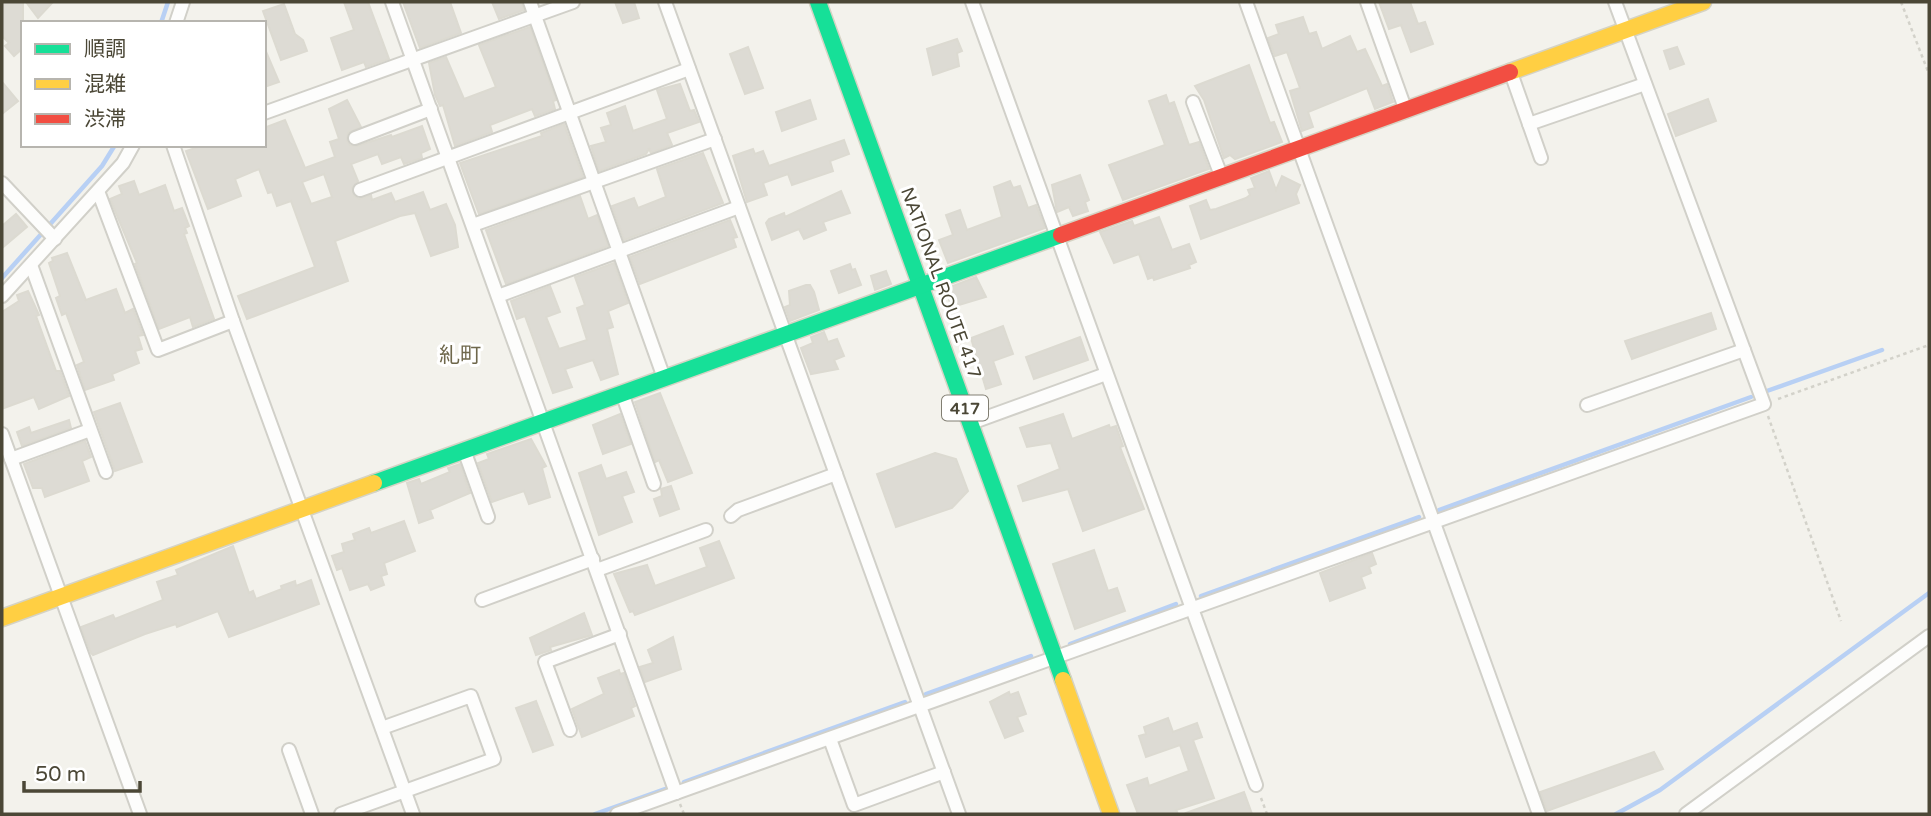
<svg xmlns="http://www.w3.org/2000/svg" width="1931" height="816" font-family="'Varela Round','Noto Sans JP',sans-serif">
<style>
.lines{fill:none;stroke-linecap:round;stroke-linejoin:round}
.stream{stroke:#b8d0f4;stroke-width:4.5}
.building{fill:#dddbd4;stroke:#dcdad1;stroke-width:2;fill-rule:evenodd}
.street-casing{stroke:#d1d0c9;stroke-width:16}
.fast-casing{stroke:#d5d3c4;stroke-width:19}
.slow-casing{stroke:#d5d3c4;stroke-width:19}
.jam-casing{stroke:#d5d3c4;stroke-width:19}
.path{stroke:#d3d2ca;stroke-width:2.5;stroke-dasharray:3.5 3.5;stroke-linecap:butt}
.street{stroke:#fdfdfc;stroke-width:12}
.fast{stroke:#16e098;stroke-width:16}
.slow{stroke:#ffcf43;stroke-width:16}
.jam{stroke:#f24e42;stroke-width:16}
.labels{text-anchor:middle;stroke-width:6;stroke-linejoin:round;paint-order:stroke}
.shield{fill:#fff;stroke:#817e72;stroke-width:2}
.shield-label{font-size:16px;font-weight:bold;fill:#4b4736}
.street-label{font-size:18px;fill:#4b4736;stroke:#fff}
.quarter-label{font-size:21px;fill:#6f684c;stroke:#fff}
</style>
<rect width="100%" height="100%" fill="#f3f2ec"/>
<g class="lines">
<g class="stream">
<polyline points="161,23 168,2"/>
<polyline points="2,278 102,166 115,145"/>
<polyline points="1764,392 1882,350"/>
<polyline points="1439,510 1751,397"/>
<polyline points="1201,596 1419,517"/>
<polyline points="1070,644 1176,604"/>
<polyline points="926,694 1031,656"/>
<polyline points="684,782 905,702"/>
<polyline points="595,814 665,789"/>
<polyline points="1616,814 1660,790 1929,593"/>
</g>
</g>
<g class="building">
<polygon points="2,2 23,2 23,48 14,56 5,46 9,43 2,36"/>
<polygon points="26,2 53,2 38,18"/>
<polygon points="344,2 368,2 389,59 366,67 364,62 342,70 331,38 354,30"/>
<polygon points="403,2 450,2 461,33 420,48"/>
<polygon points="492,2 521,2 524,10 499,19"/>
<polygon points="615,2 634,2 639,18 623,23"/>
<polygon points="1379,2 1410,2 1418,24 1425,22 1433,44 1411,52 1401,25 1389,29"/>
<polygon points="284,4 295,34 303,40 307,51 281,60 263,11"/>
<polygon points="1303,17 1309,34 1316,32 1322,49 1350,36 1357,52 1365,49 1382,86 1387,84 1393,102 1375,109 1367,88 1308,112 1313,127 1302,131 1290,91 1300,88 1287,52 1275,56 1268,38 1279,34 1276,25"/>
<polygon points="530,27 556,100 553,101 555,109 535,116 532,109 490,125 492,132 455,146 443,105 440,106 435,95 429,63 446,57 464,99 496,87 479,45"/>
<polygon points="957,39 962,51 957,53 959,66 933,75 927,49"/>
<polygon points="264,47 279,82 264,87"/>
<polygon points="748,47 763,88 745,94 730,54"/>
<polygon points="1677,47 1684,64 1670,69 1664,51"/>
<polygon points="1249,65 1270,123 1274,122 1282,142 1235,159 1230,155 1224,158 1204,100 1195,86"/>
<polygon points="2,82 18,101 2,114"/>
<polygon points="680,84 690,111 694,110 699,122 667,133 672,145 651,153 649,149 646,154 599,171 591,146 606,142 601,128 611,125 607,113 625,106 633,131 667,119 657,90"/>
<polygon points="1166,95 1169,104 1174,102 1189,145 1199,142 1209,169 1123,200 1109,165 1165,145 1149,101"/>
<polygon points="1708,99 1716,121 1676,136 1668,114"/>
<path d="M347,100l14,27 -13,6 -1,7 3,5 7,1 34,-11 1,2 30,-11 8,23 -9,4 1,5 -18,6 -3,-7 -19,7 -4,-10 -27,10 7,17 -6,7 2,8 5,3 12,-4 1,5 19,-7 4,9 28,-10 7,18 16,-6 9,21 3,22 -27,9 -16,-43 -15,3 -65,25 13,40 -101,38 -9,-23 77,-29 -24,-66 -14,5 -5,-14 -4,1 -9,-24 -24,10 6,17 -33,13 -22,-58 18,-6h60v-17l21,-8 20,48 30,-11 -5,-15 9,-3 -10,-30zM324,174l8,23 -21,7 -9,-22z"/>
<polygon points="810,100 816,119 782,131 776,112"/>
<polygon points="564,124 583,177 479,214 460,163 542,136 541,133"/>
<polygon points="844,140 849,154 830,161 833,171 792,185 788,174 763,183 767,195 747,202 733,156 753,149 755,154 763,151 769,166"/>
<polygon points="703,153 723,203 624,240 612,206 634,198 638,208 666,197 657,169"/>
<polygon points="1269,171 1276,190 1282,176 1300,185 1296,194 1299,203 1201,239 1190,206 1206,200 1210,210 1216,209 1246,198 1250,195 1248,190 1255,188 1251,178"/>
<polygon points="1080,175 1089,200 1085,202 1088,211 1073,216 1069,207 1057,212 1052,185"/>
<polygon points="134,181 139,195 165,185 174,211 182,208 189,226 185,228 187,233 184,234 214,319 193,327 190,317 159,329 135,264 137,263 110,199 122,194 119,186"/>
<polygon points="1010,181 1013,188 1020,186 1028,208 1036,205 1045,228 948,263 939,240 953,235 946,215 960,210 967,230 1002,217 994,187"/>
<polygon points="841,191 850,213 823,222 826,230 804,239 799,229 772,240 766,223 769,219 784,213 785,217"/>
<polygon points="580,196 588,219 597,215 608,246 506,284 486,230"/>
<polygon points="16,214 27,227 2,248 2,226"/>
<polygon points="1159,217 1172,250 1189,244 1196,262 1189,265 1190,268 1154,280 1153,277 1148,279 1139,254 1114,263 1100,232 1132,221 1134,226"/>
<polygon points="730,220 737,237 733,238 736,247 640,284 630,257"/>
<polygon points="67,253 86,300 116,289 125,313 133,309 143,335 138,336 142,349 135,351 139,363 112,374 114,380 85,390 77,365 84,362 66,313 62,315 56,298 60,296 49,263 53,261 52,258"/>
<polygon points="614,263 628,303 608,311 613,327 607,329 618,374 601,380 593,360 565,369 572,387 553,393 525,316 517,319 511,301 550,286 560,312 546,317 559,349 587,340 577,308 585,305 575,277"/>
<polygon points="850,264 852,270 855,269 861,285 839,293 831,271"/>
<polygon points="886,271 891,284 875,290 871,276"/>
<polygon points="976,277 986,297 952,307 945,289"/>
<polygon points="806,285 810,285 814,292 819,310 790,321 785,307 790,305 789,291"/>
<polygon points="28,291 39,315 36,316 56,371 60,371 69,396 39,409 34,397 4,408 2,312 19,301 17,295"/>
<polygon points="1711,313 1716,329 1632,359 1625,341"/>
<polygon points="1003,326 1013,354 993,361 1001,384 986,389 971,338"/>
<polygon points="824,332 828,342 837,339 844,356 834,360 838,369 811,374 801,348 813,343 811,337"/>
<polygon points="1080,337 1088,360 1034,379 1026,357"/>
<polygon points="660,393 692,473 668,482 659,460 655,462 635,402"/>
<polygon points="120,403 142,462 115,471 94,412"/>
<polygon points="620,414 631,444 603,454 593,425"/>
<polygon points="1063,414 1072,439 1109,425 1110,428 1116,426 1123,446 1120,447 1144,509 1083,531 1068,489 1023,501 1018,486 1060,469 1051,443 1027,447 1020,428"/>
<polygon points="69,420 71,428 22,446 17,432 29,427 31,433"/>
<polygon points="531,439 546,466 542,468 550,497 529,504 524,491 492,502 478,463 489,459 487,454"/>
<polygon points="85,441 91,457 82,461 89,481 45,497 42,488 33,488 24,464"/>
<polygon points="935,453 956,459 968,491 952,508 896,527 877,474"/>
<polygon points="460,464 470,493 430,510 433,518 419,523 407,483 419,479 421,484 450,472 448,468"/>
<polygon points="601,465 606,479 626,472 634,492 622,496 632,522 599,535 579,473"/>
<polygon points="671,486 679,509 660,516 654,499 662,496 661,489"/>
<polygon points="404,521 415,551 384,563 387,574 381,576 384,585 371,590 368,584 350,590 342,568 337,570 332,556 344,552 342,544 355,540 353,534 369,528 371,533"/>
<polygon points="719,541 734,578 635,615 633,611 630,612 614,574 647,565 655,586 707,567 700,548"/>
<polygon points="233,546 249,593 253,591 256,599 282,589 281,586 295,581 296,586 311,580 319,604 229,637 218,611 177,627 176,624 145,634 93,655 91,653 81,627 113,615 115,619 163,600 157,582 178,575 176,570"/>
<polygon points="1094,550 1108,591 1117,588 1125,611 1075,629 1053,564"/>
<polygon points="1372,553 1376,564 1369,567 1371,573 1361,577 1365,588 1330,601 1320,573"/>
<polygon points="584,613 592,635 550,647 551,650 536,655 530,638"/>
<polygon points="673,637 681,669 645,682 640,667 653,663 648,650"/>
<polygon points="619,670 620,674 624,673 635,706 631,708 634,716 582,737 572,709 604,694 598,678"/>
<polygon points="1009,692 1010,695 1018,692 1026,714 1017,717 1023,731 1005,738 990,702"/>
<polygon points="536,701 553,745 533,752 516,708"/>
<polygon points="1168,718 1173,732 1197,723 1202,737 1193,740 1214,798 1176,810 1178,814 1138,814 1127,785 1147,778 1149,786 1189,771 1180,745 1146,757 1139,736 1146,734 1144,727"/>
<polygon points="1654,752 1663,769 1547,811 1540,792"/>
<polygon points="1244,792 1252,814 1187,814 1186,813"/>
</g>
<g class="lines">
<defs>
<g id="street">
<polyline points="392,2 676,793"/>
<polyline points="530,2 664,378"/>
<polyline points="665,2 959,814"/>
<polyline points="972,2 1256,785"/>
<polyline points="1246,2 1539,814"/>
<polyline points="1367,2 1406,111"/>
<polyline points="176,23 183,2"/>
<polyline points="1511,73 1541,158"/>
<polyline points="1193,102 1222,178"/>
<polyline points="264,113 573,2"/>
<polyline points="1529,124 1645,84"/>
<polyline points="355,138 431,109"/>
<polyline points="173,145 233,321 413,814"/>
<polyline points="2,183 55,239"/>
<polyline points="360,190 689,69"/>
<polyline points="98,191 158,350 233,321"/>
<polyline points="473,225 715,139"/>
<polyline points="31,265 106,472"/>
<polyline points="2,296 123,163 133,145"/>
<polyline points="498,296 739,207"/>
<polyline points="622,393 654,484"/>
<polyline points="1587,405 1744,350"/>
<polyline points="971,423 1106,374"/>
<polyline points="2,434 140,814"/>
<polyline points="464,450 488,517"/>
<polyline points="11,459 90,430"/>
<polyline points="731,516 738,510 836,474"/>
<polyline points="597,570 706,530"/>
<polyline points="482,600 593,559"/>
<polyline points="570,730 545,662 620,634"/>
<polyline points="830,739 854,805 944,772"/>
<polyline points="289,750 312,814"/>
<polyline points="341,814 494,759 471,696 382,728"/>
<polyline points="617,814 1764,404 1615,2"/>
<polyline points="1686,814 1929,636"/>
</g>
<g id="fast">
<polyline points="818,2 1063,680"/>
<polyline points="374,483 1061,235"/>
</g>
<g id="slow">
<polyline points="1510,72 1703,2"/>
<polyline points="2,618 374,483"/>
<polyline points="1063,680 1111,814"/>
</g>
<polyline id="jam" points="1061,235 1510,72"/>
</defs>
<use href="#street" class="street-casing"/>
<use href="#fast" class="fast-casing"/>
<use href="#slow" class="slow-casing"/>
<use href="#jam" class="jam-casing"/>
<g class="path">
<polyline points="1901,2 1929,74"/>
<polyline points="1778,399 1929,345"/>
<polyline points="1768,416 1841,621"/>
<polyline points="1261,798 1267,814"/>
<polyline points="680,804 684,814"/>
</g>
<use href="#street" class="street"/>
<use href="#fast" class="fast"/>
<use href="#slow" class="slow"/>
<use href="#jam" class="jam"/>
</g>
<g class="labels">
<rect class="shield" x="942" y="395.5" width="46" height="25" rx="5"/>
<g class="shield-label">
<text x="965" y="414">417</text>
</g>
<g class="street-label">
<text transform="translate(941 283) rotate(70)" y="6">NATIONAL ROUTE 417</text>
</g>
<g class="quarter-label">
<text x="460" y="362">糺町</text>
</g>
</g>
<rect width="1931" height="816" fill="none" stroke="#4b4736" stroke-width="7"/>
<rect x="21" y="21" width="245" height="126" fill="#ffffff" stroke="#b7b5af" stroke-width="2"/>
<rect x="35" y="44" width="35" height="10" fill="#16e098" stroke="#b7b5af" stroke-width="2"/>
<text x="84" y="56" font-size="21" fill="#4b4736">順調</text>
<rect x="35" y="79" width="35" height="10" fill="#ffcf43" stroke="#b7b5af" stroke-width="2"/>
<text x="84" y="91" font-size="21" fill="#4b4736">混雑</text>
<rect x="35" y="114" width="35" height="10" fill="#f24e42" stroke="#b7b5af" stroke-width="2"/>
<text x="84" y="126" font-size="21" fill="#4b4736">渋滞</text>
<path d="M24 781v10h116v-10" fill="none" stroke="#4b4736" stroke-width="3.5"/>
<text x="35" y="781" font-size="21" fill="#4b4736" stroke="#ffffff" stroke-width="5" paint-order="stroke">50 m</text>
</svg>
